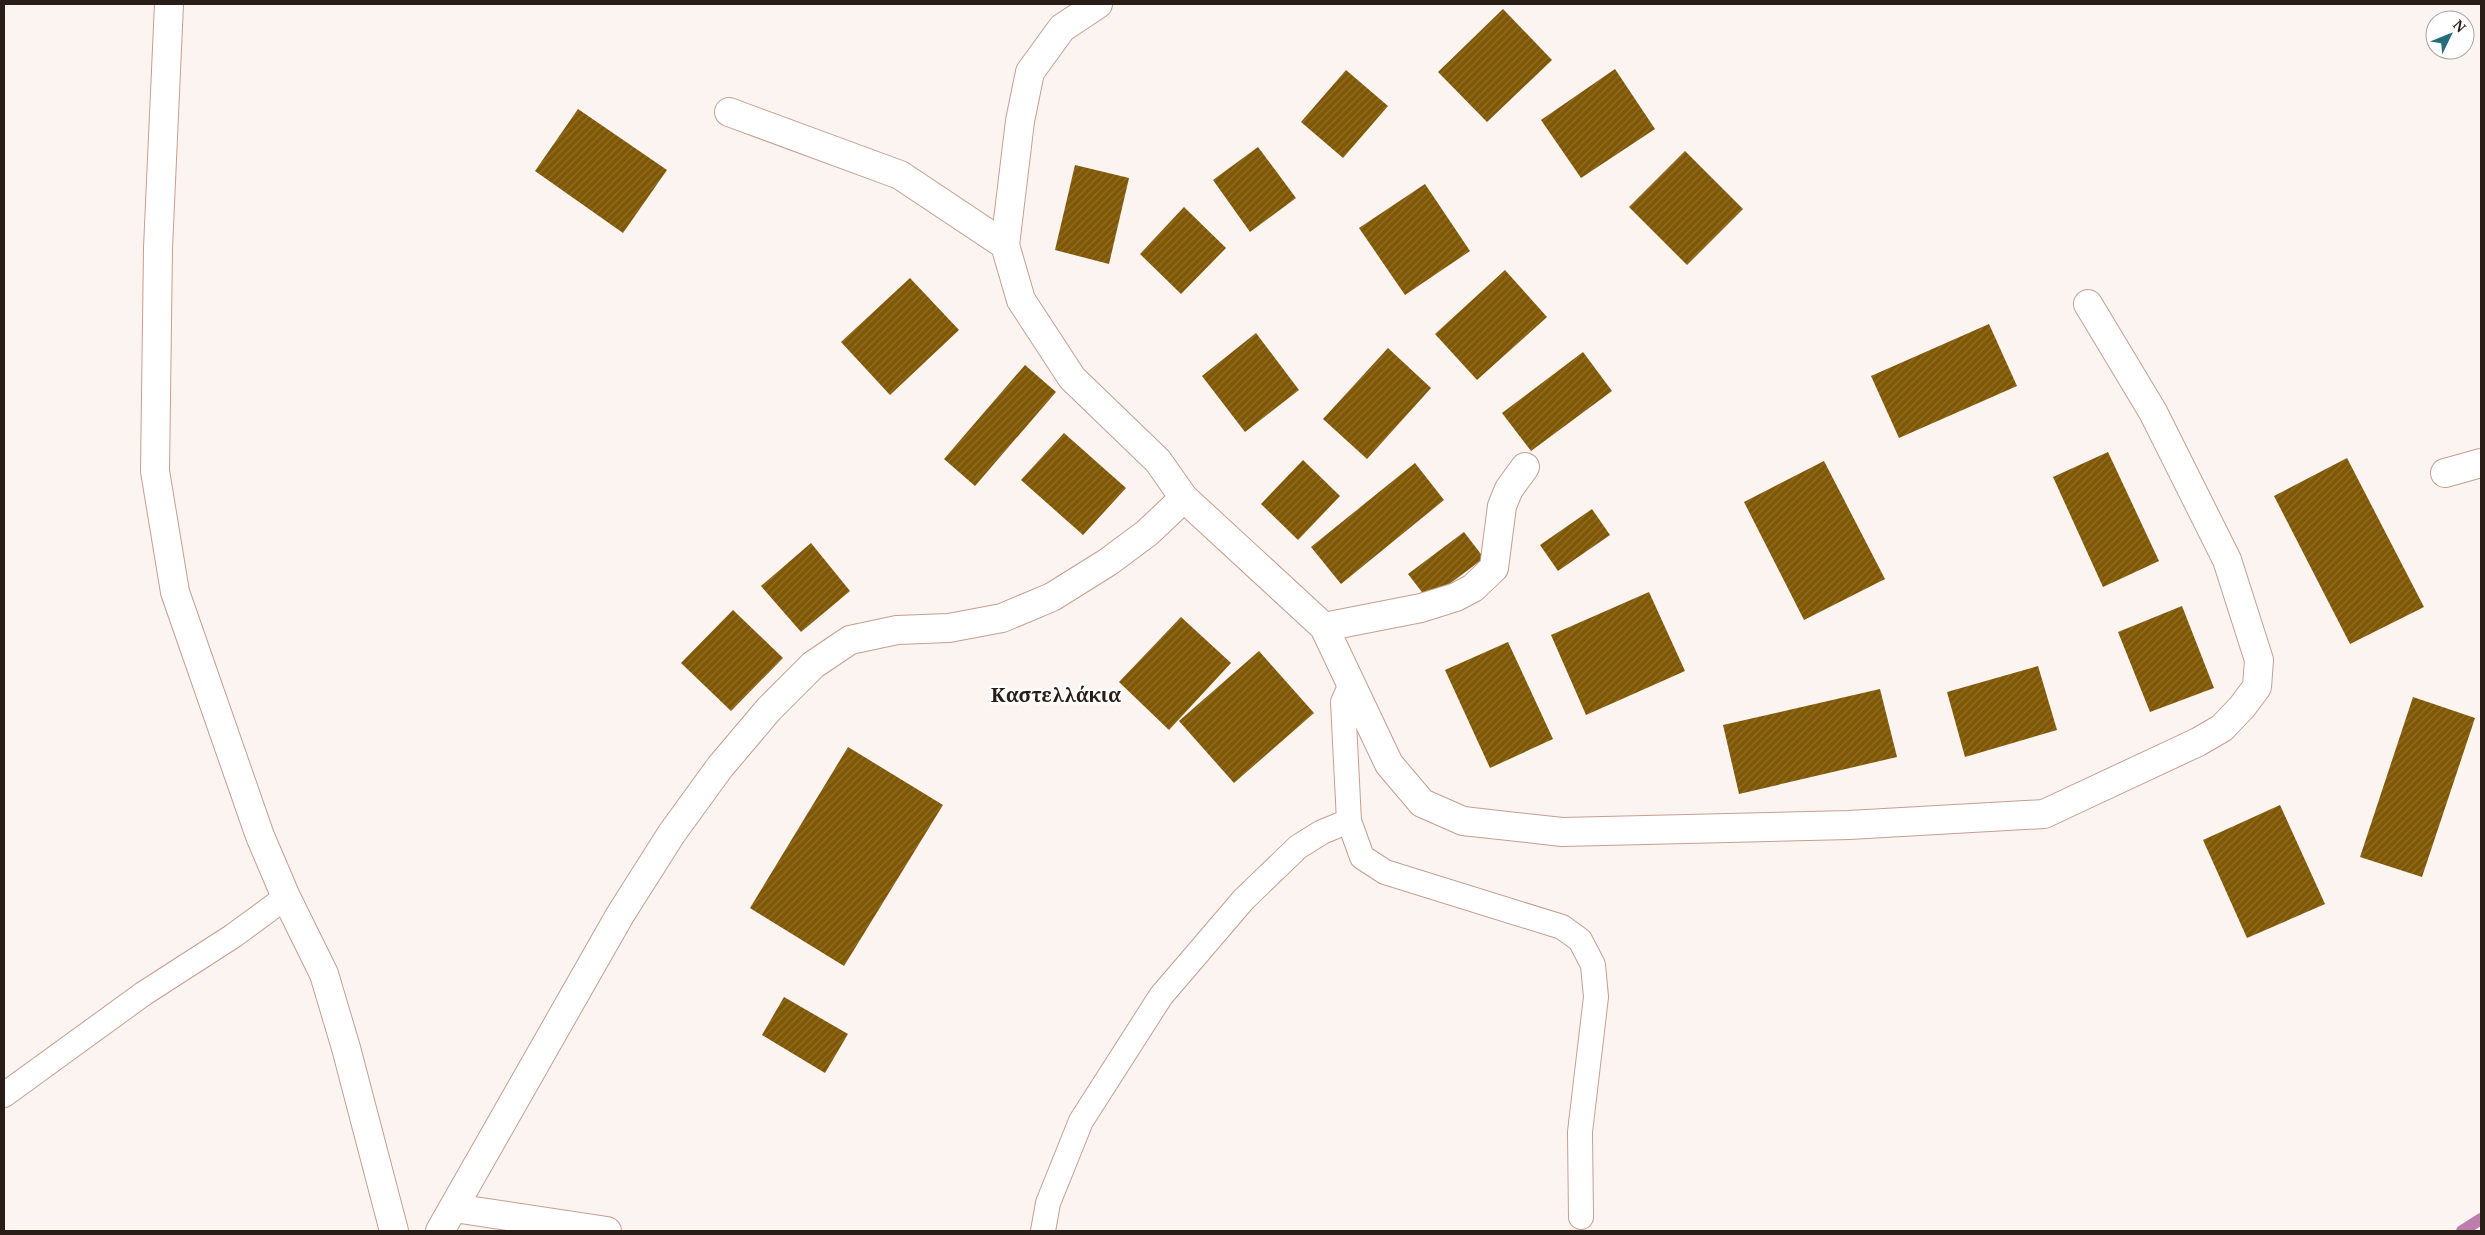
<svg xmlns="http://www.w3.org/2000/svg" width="2485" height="1235" font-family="'Noto Serif',serif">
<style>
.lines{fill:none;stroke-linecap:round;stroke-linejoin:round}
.stream{stroke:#be7ead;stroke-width:12}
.building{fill:url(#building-hatch)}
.lane-casing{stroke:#c49f90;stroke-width:26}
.street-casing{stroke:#c49f90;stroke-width:30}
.lane{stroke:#fff;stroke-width:24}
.street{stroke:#fff;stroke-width:28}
.labels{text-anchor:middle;stroke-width:5;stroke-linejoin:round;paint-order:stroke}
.district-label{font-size:20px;font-weight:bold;fill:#2a1d17;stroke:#fff}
</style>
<defs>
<pattern id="building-hatch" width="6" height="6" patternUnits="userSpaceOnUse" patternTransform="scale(1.25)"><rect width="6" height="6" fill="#805702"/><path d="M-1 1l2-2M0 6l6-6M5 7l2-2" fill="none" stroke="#907030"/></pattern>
</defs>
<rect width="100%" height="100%" fill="#fcf4f1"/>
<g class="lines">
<polyline class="stream" points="2462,1231 2481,1219"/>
</g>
<g class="building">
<polygon points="1503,9 1552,60 1487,122 1438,72"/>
<polygon points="1615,69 1655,129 1581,178 1541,120"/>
<polygon points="1346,70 1388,106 1343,158 1301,122"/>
<polygon points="578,109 667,170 623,233 535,171"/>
<polygon points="1258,147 1296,198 1250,232 1213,180"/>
<polygon points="1685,151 1743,209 1687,265 1629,207"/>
<polygon points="1075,165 1129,178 1109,264 1055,250"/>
<polygon points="1425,184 1470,251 1405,295 1359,228"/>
<polygon points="1184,207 1226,248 1181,294 1140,254"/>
<polygon points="1505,270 1547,317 1477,380 1435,334"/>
<polygon points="910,278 959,330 890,395 841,342"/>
<polygon points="1989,324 2017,386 1899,438 1871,376"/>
<polygon points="1256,333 1299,390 1245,432 1202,376"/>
<polygon points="1388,348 1431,388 1367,459 1323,419"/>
<polygon points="1583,352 1612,391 1531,451 1502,413"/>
<polygon points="1025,365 1056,392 975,486 944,459"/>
<polygon points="1064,433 1126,488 1083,535 1021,480"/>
<polygon points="2108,452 2159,561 2103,587 2053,477"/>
<polygon points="2347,458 2424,607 2350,644 2274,496"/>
<polygon points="1303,460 1340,496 1298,540 1261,504"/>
<polygon points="1824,461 1885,579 1804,620 1744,502"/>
<polygon points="1415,463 1444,500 1341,584 1311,547"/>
<polygon points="1592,509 1610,535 1558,571 1540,545"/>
<polygon points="1464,532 1484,558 1428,600 1408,574"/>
<polygon points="811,543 850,591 801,632 761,586"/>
<polygon points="1649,592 1685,671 1586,715 1551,635"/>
<polygon points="2182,606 2214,688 2150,712 2118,632"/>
<polygon points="733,610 783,658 731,711 681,663"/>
<polygon points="1181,617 1231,663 1169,730 1119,682"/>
<polygon points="1508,642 1553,739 1490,768 1445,670"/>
<polygon points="1259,651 1314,713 1234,783 1179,721"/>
<polygon points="2038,666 2057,730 1965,757 1947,692"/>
<polygon points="1880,689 1897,757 1739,794 1723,725"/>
<polygon points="2413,697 2475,718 2422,877 2360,857"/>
<polygon points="848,747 943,805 844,966 750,908"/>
<polygon points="2280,805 2325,904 2247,938 2203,840"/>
<polygon points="784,997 848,1034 825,1073 762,1035"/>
</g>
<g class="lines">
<defs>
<g id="lane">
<polyline points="1351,684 1343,702 1349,821 1362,857 1385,872 1562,927 1580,940 1593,965 1596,997 1580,1132 1581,1217"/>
<polyline points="4,1095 143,994 233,936 286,897"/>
<polyline points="1043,1231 1048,1203 1081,1121 1161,996 1244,899 1298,847 1322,832 1349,821"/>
</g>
<g id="street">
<polyline points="169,4 158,248 155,471 175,592 260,836 286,897 324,974 346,1048 394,1231"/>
<polyline points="729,112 900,175 1005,245 1021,300 1072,378 1158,461 1184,498 1324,627 1389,764 1422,803 1463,821 1562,832 1849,825 2044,814 2198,742 2222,728 2242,707 2257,687 2259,660 2227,560 2153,412 2088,304"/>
<polyline points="1005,245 1020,121 1030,72 1062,28 1098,4"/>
<polyline points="2445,473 2481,463"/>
<polyline points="1324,627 1421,608 1456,597 1473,588 1494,568 1502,506 1509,489 1525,467"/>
<polyline points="454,1208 607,1231"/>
<polyline points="440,1231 620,915 672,833 720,767 769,709 813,665 850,640 897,630 949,628 1002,618 1052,597 1108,562 1147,533 1184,498"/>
</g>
</defs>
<use href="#lane" class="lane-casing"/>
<use href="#street" class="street-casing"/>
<use href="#lane" class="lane"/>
<use href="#street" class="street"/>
</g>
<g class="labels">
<g class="district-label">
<text x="1056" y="702">Καστελλάκια</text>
</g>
</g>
<rect width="2485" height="1235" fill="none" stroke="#2a1d17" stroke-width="10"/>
<g transform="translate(2450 35) rotate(47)"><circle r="24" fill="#ffffff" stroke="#aaa5a2"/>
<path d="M0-4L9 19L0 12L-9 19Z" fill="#256d79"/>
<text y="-8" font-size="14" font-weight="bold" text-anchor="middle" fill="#2a1d17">N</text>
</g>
</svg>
